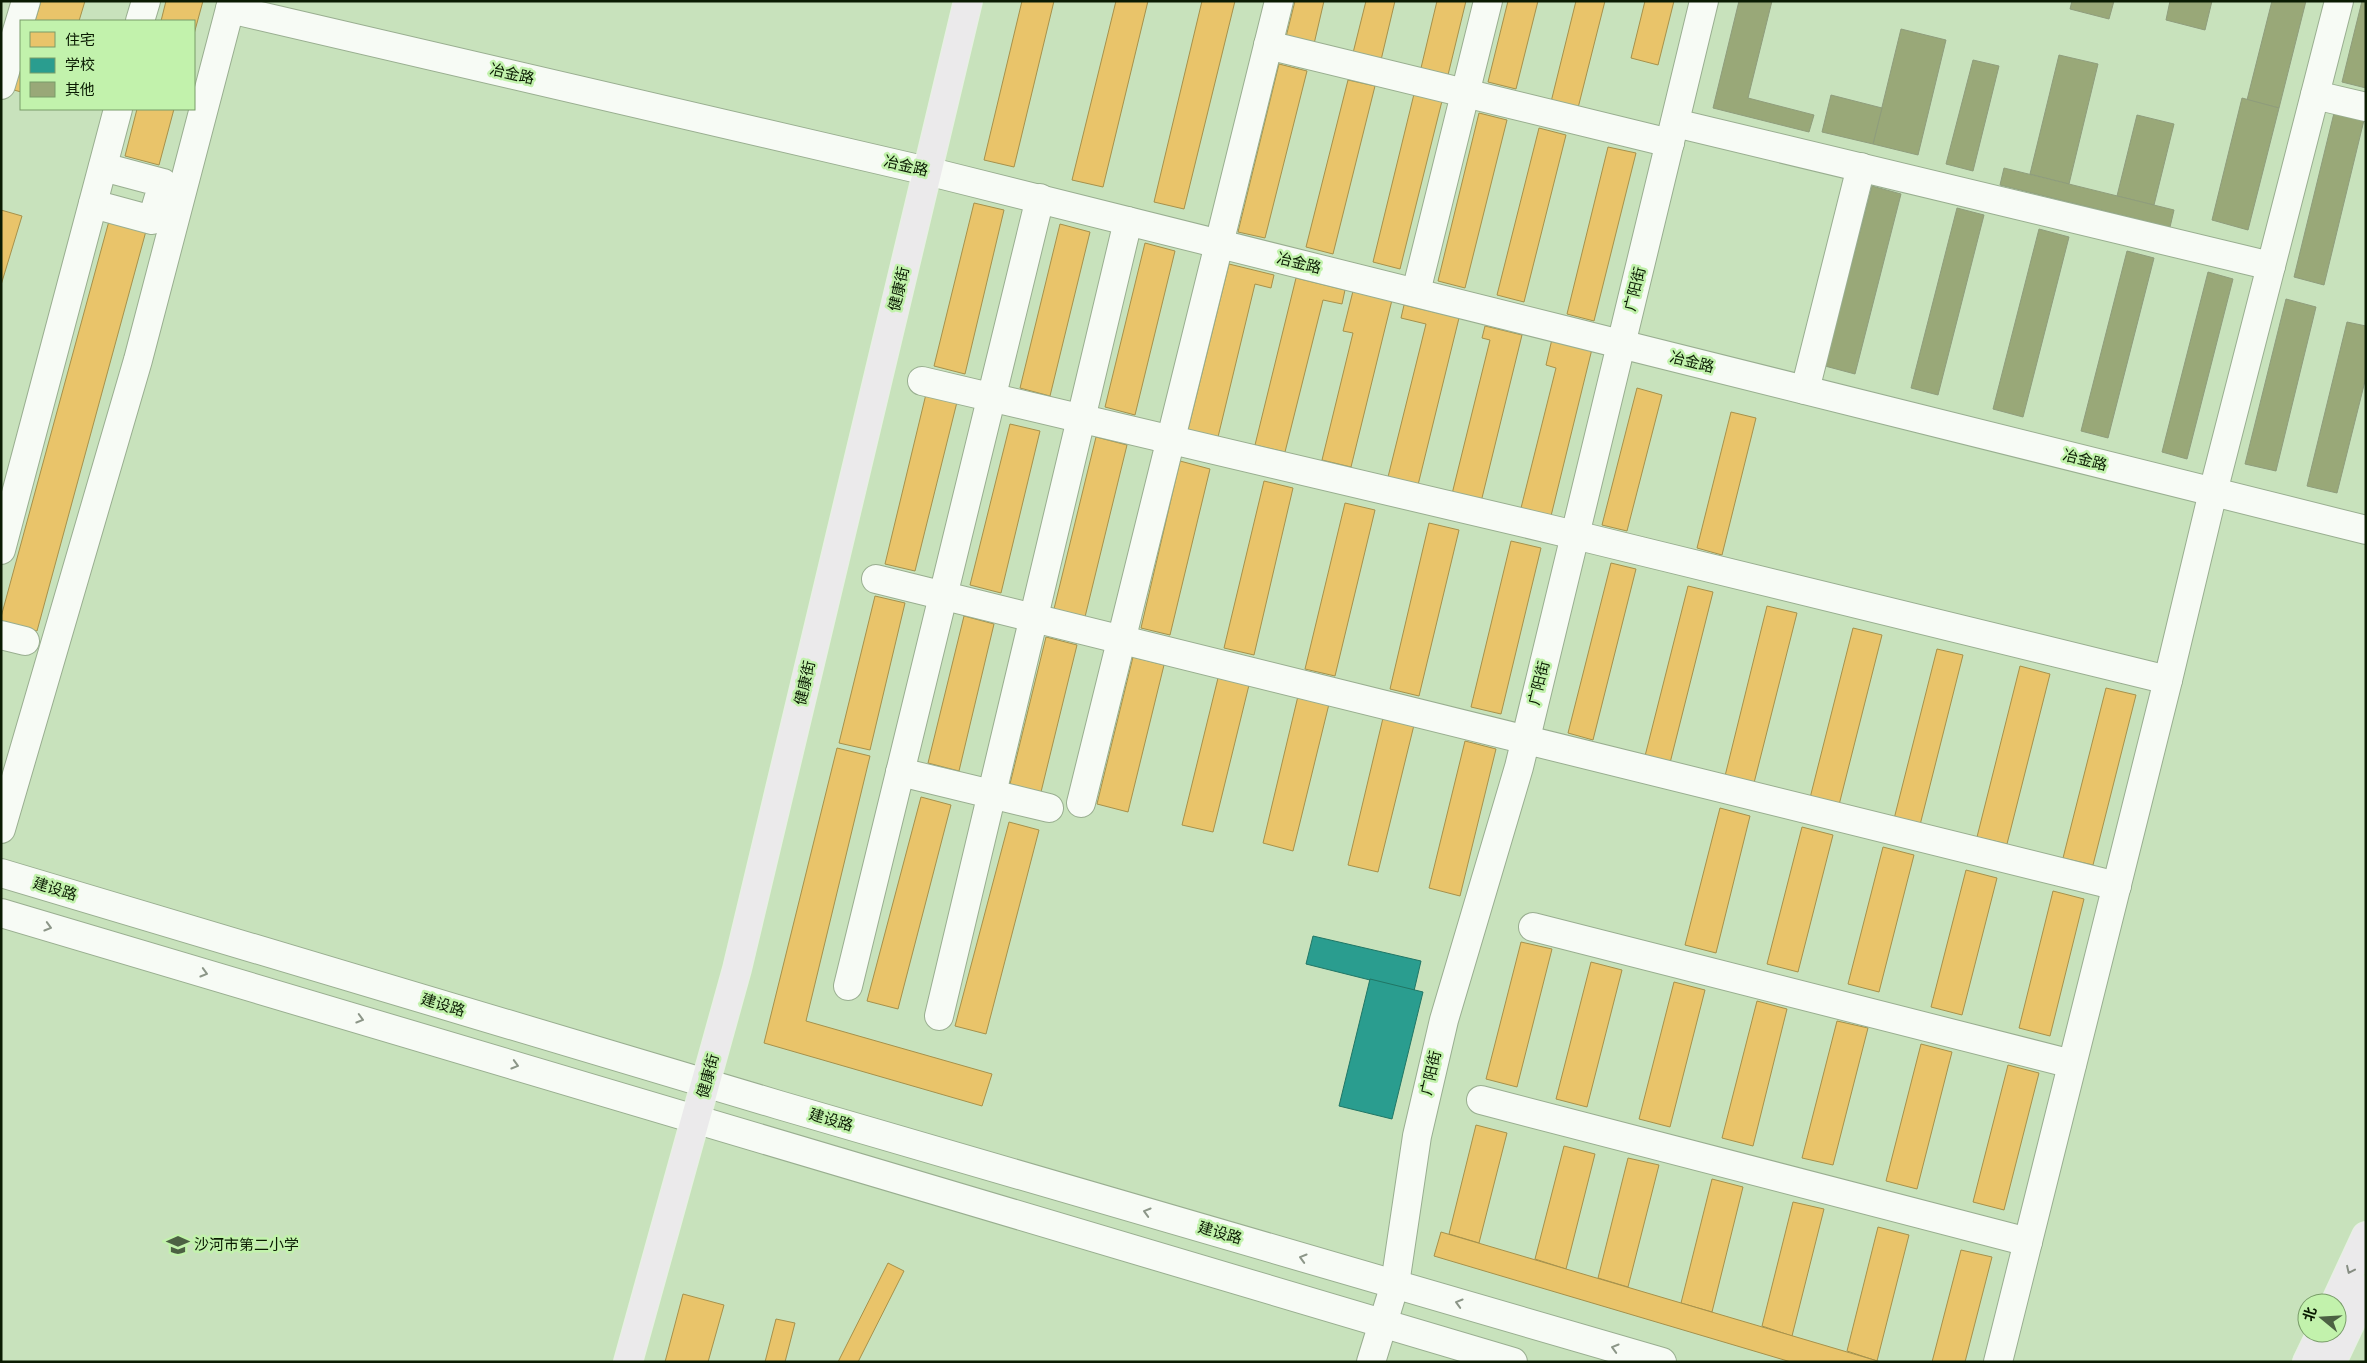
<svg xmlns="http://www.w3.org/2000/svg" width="2367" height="1363" font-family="Overpass,'Noto Sans SC',sans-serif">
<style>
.homes{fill:#e9c46a;stroke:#a6914b}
.schools{fill:#2a9d8f;stroke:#207665}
.building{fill:#99a878;stroke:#8f9d7c}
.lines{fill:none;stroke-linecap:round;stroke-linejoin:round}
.minor-casing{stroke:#99ae90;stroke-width:30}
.major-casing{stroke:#e6f2e1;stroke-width:30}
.minor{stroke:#f7fbf5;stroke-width:28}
.major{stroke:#ebeaeb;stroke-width:28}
.oneway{stroke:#8c9688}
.oneway2{stroke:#868d82}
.labels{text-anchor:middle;stroke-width:5;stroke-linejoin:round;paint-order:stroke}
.street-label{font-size:15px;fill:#0a1b02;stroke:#c2f2ac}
.poi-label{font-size:15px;fill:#0a1b02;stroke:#c2f2ac;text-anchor:start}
</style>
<rect width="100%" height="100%" fill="#c8e2bc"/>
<g class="homes">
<polygon points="41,1 85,1 79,21 35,21"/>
<polygon points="166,1 203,1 194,34 194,21 161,21"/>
<polygon points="1022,1 1054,1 1014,167 984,160"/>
<polygon points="1116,1 1148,1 1103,187 1072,180"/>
<polygon points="1202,1 1235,1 1184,209 1154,202"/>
<polygon points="1295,1 1324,1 1314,44 1286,37"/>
<polygon points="1366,1 1395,1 1381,60 1353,53"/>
<polygon points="1437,1 1466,1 1448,75 1421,68"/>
<polygon points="1508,1 1538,1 1516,89 1488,82"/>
<polygon points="1576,1 1605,1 1578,108 1551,102"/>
<polygon points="1645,1 1674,1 1658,65 1631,58"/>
<polygon points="1279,64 1307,71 1265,238 1238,232"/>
<polygon points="21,66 21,92 14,90"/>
<polygon points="1348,80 1375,86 1333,254 1306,247"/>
<polygon points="1414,94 1442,101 1400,269 1373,262"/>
<polygon points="137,109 174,109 159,165 125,156"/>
<polygon points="1479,113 1507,120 1465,288 1438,281"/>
<polygon points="1539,128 1566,135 1524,302 1497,295"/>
<polygon points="1608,147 1636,153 1594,321 1567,314"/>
<polygon points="974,203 1004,210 965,374 934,366"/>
<polygon points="1,210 22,216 1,285"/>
<polygon points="109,221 146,231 37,631 1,622 1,617"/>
<polygon points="1060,224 1090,232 1050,396 1020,388"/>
<polygon points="1145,243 1175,251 1135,415 1105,407"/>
<polygon points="1229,264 1274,275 1271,288 1255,284 1218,437 1188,430"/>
<polygon points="1296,278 1345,290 1342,304 1323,300 1285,452 1255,445"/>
<polygon points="1353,291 1392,300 1351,467 1322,460 1353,333 1343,331"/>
<polygon points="1404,305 1459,318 1418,485 1388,477 1426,324 1401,318"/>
<polygon points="1485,326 1522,335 1481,502 1452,494 1490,340 1482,338"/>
<polygon points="1552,339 1592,349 1551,516 1521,508 1556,368 1546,365"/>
<polygon points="1637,388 1662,395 1627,531 1602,525"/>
<polygon points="926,394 957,402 915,571 885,564"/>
<polygon points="1731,412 1756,418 1722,555 1697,548"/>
<polygon points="1010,424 1040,431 1001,593 970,585"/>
<polygon points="1096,437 1127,445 1084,621 1053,613"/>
<polygon points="1180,461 1210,469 1170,635 1141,628"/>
<polygon points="1264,481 1293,488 1254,655 1224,648"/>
<polygon points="1345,503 1375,510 1335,676 1305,669"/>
<polygon points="1429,523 1459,530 1419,696 1390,689"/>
<polygon points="1511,541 1541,548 1501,714 1471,707"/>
<polygon points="1611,563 1636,569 1593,740 1568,733"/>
<polygon points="1688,586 1713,592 1670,763 1645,756"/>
<polygon points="875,596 905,603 870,750 839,743"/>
<polygon points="1767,606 1797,613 1754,783 1725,776"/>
<polygon points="964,616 994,624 959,771 928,763"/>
<polygon points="1853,628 1882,635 1839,805 1810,798"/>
<polygon points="1046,637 1077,645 1041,792 1010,784"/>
<polygon points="1937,649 1963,655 1920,825 1894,819"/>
<polygon points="1133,657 1164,665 1128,812 1097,804"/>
<polygon points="2020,666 2050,674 2007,844 1977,837"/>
<polygon points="1218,678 1249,685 1213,832 1182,825"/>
<polygon points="2106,688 2136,695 2093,865 2063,858"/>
<polygon points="1298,696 1329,704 1293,851 1263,843"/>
<polygon points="1383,718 1414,725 1378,872 1348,865"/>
<polygon points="1465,741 1496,749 1460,896 1429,888"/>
<polygon points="837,748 870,756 806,1021 992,1074 982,1106 764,1043"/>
<polygon points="921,797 951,805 898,1009 867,1001"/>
<polygon points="1720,808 1750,816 1716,953 1685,945"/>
<polygon points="1009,822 1039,830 986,1034 955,1026"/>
<polygon points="1802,827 1833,835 1798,972 1767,964"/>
<polygon points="1883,847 1914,855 1879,992 1848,984"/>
<polygon points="1966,870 1997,878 1962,1015 1931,1007"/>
<polygon points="2053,891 2084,899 2050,1036 2019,1028"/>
<polygon points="1521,942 1552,949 1517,1087 1486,1079"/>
<polygon points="1591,962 1622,970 1587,1107 1556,1099"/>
<polygon points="1674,982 1705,990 1670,1127 1639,1119"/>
<polygon points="1757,1001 1787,1009 1753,1146 1722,1138"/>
<polygon points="1837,1021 1868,1028 1833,1165 1802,1158"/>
<polygon points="1921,1044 1952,1052 1917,1189 1886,1181"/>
<polygon points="2008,1065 2039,1073 2004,1210 1973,1202"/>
<polygon points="1476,1125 1507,1133 1479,1243 1449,1234"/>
<polygon points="1564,1146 1595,1154 1566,1269 1535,1259"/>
<polygon points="1628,1158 1659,1165 1628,1287 1598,1278"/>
<polygon points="1712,1179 1743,1187 1712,1312 1681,1303"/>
<polygon points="1793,1202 1824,1209 1792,1336 1762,1326"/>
<polygon points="1878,1227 1909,1235 1877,1361 1847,1351"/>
<polygon points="1441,1232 1681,1303 1881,1362 1791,1362 1434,1256"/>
<polygon points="1961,1250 1992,1257 1965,1362 1932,1362"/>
<polygon points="888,1263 904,1271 858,1362 838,1362"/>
<polygon points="683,1294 724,1305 708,1362 665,1362"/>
<polygon points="776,1319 795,1323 785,1362 765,1362"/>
</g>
<g class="schools">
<polygon points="1313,936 1421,961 1414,991 1306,964"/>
<polygon points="1370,979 1423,992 1392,1119 1339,1106"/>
</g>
<g class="building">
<polygon points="1739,1 1772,1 1748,98 1814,115 1809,132 1713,108"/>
<polygon points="2072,1 2114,1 2109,19 2070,9"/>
<polygon points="2170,1 2212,1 2205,30 2166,20"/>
<polygon points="2272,1 2306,1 2279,108 2247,100"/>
<polygon points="2362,1 2366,1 2366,88 2342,82"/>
<polygon points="1901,29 1946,40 1918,155 1873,144"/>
<polygon points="2059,55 2098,64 2069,184 2030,174"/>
<polygon points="1973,60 1999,66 1973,171 1946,164"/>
<polygon points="1831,95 1882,108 1873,144 1822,132"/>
<polygon points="2242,98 2279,108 2248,230 2212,220"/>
<polygon points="2334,113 2364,120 2324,285 2294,277"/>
<polygon points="2137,115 2174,124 2154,205 2117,196"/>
<polygon points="2004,168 2174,210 2170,227 2000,185"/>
<polygon points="1872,186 1901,194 1855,374 1825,366"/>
<polygon points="1957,208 1984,215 1938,395 1911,388"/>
<polygon points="2039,229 2069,237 2023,417 1993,409"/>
<polygon points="2127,251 2154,258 2108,438 2081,431"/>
<polygon points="2208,272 2233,279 2187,459 2162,452"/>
<polygon points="2286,299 2316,307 2276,471 2245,464"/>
<polygon points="2347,322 2366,326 2366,377 2337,493 2307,486"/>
</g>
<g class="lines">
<defs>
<g id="minor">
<polyline points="230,9 927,171 2366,530"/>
<polyline points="140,21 146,1"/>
<polyline points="1268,45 1670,143"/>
<polyline points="1,85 26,1"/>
<polyline points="2315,95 2366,107"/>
<polyline points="1675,123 2271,266"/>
<polyline points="93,204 152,220 163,183 103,167"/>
<polyline points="1416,292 1488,1"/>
<polyline points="922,381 1575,535 2168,680"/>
<polyline points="1805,390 1861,167"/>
<polyline points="1,550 118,109"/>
<polyline points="876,579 2117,886"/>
<polyline points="1,635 25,641"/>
<polyline points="900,772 1049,808"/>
<polyline points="1081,803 1279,1"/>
<polyline points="1,829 138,360 232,1"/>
<polyline points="1,873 779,1105 1662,1362"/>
<polyline points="1,913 1513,1362"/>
<polyline points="1533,927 2072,1064"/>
<polyline points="848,986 1040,198"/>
<polyline points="939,1016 1128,221"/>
<polyline points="1481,1100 2028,1242"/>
<polyline points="1371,1362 1395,1284 1417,1136 1444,1020 1519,767 1704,1"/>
<polyline points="1998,1362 2168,680 2213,492 2339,1"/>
</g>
<g id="major">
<polyline points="2335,1303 2366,1236"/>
<polyline points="628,1362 737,969 968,1"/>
<polyline points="2307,1362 2321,1333"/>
<polyline points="2332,1362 2366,1290"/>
</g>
</defs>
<use href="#minor" class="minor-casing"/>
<use href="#major" class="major-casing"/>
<use href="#minor" class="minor"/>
<use href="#major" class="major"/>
</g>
<defs><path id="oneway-chevron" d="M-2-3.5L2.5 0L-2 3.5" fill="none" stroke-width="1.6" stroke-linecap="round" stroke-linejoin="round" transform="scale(1.25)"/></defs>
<g class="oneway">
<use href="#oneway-chevron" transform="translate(48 927) rotate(16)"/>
<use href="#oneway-chevron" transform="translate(204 973) rotate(16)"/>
<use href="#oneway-chevron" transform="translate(360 1019) rotate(16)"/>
<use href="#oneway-chevron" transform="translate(515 1065) rotate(16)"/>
<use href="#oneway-chevron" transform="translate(1147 1212) rotate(-164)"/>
<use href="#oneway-chevron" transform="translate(1303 1258) rotate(-164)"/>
<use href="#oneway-chevron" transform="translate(1459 1303) rotate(-164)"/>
<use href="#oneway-chevron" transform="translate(1615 1348) rotate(-164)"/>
</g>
<use class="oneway2" href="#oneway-chevron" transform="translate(2350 1270) rotate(115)"/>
<defs>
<symbol id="school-bare" viewBox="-9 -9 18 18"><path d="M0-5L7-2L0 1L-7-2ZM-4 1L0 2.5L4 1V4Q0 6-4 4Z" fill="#4c6143" stroke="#c2f2ac" stroke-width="2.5" paint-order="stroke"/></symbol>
</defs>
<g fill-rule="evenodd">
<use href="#school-bare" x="162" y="1229" width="32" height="32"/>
</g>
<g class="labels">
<g class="street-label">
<text transform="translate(512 74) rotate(13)" y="5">冶金路</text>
<text transform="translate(906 166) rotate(13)" y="5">冶金路</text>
<text transform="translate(1299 263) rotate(14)" y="5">冶金路</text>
<text transform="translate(899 289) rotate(-77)" y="5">健康街</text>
<text transform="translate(1635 289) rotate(-76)" y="5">广阳街</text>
<text transform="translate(1692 362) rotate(14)" y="5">冶金路</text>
<text transform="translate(2085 460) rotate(14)" y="5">冶金路</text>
<text transform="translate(805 683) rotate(-77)" y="5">健康街</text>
<text transform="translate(1539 683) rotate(-76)" y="5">广阳街</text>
<text transform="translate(55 889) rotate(17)" y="5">建设路</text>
<text transform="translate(443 1005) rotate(17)" y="5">建设路</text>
<text transform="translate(1431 1073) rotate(-77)" y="5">广阳街</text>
<text transform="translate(708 1076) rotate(-75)" y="5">健康街</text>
<text transform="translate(831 1120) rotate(16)" y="5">建设路</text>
<text transform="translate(1220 1233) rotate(16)" y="5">建设路</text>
</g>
<g class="poi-label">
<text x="194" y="1250">沙河市第二小学</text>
</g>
</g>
<rect width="2367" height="1363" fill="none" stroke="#0a1b02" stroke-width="5"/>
<rect x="20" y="20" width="175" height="90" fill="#c2f2ac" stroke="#789c68"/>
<rect x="30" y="32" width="25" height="15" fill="#e9c46a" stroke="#789c68"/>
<text x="65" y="45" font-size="15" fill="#0a1b02">住宅</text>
<rect x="30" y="58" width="25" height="15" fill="#2a9d8f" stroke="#789c68"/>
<text x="65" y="70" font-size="15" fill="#0a1b02">学校</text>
<rect x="30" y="82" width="25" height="15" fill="#99a878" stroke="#789c68"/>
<text x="65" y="95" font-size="15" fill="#0a1b02">其他</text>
<g transform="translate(2322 1318) rotate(288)"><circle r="24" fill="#c2f2ac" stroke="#789c68"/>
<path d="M0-4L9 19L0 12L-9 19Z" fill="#4c6143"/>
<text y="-8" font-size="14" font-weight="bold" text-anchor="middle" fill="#0a1b02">北</text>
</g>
</svg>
